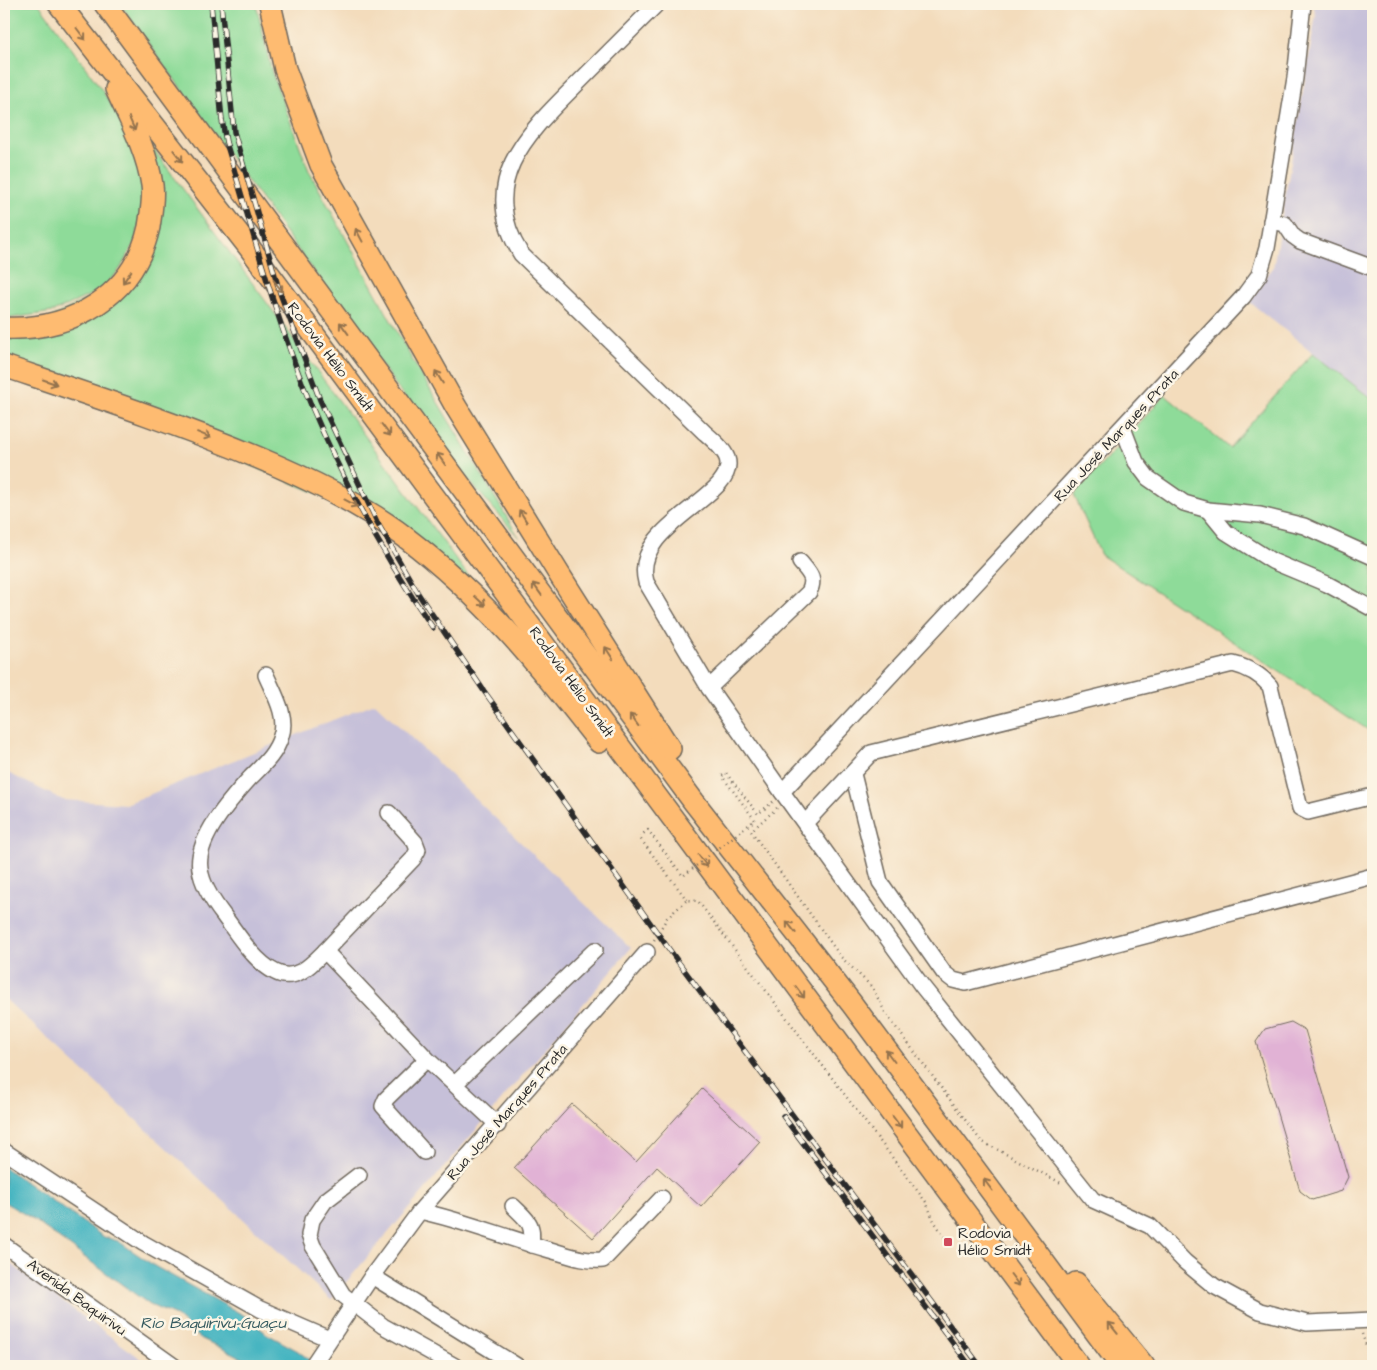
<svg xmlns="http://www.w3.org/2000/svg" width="1377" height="1370" font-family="'Architects Daughter',sans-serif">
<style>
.industrial{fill:#c6c0d9}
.green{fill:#8edb99;stroke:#5c8362}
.water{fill:#47b5c1;stroke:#397076}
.building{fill:#e1b2d5}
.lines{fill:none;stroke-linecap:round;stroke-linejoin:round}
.minor-casing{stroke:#71695e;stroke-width:18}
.highway-casing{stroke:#71695e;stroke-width:24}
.path{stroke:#71695e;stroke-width:2.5;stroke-dasharray:1 4;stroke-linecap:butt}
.minor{stroke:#fff;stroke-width:15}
.highway{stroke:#febb71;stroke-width:21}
.rail-casing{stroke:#2b2b2b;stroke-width:5.5}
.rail{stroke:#fcf5e5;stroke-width:4;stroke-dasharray:11;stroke-linecap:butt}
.path-bridge{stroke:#71695e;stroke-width:2.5;stroke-dasharray:1 4;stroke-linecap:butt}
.oneway{stroke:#94734e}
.poi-dot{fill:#d1495b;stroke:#fcf5e5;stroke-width:2}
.labels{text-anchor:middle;stroke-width:5;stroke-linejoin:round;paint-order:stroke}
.street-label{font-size:15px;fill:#2b2b2b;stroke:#fcf5e5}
.poi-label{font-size:15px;fill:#2b2b2b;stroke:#fcf5e5;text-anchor:start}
.water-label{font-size:16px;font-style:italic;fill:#355b60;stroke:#fcf5e5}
</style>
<rect width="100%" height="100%" fill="#fcf5e5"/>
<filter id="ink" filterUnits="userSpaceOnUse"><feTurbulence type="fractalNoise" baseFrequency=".02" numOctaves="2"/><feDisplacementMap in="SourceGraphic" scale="10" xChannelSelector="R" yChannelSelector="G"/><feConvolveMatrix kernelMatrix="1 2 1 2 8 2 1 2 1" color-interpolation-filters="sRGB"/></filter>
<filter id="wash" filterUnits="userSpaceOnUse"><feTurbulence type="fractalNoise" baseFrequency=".0096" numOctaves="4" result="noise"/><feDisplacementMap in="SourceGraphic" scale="20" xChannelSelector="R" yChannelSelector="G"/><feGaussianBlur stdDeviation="1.12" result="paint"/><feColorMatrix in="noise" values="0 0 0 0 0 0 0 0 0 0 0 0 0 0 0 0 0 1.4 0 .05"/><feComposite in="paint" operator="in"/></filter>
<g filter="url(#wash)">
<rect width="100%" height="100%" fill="#f3dcbc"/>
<g class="industrial">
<polygon points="1313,4 1373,4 1373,400 1247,300 1273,268 1316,15"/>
<polygon points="375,703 631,948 331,1300 4,998 4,771 63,800 126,804"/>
<polygon points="4,1259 151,1366 4,1366"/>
</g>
<g class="green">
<polygon points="4,4 39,4 102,90 127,130 143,183 142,215 134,244 120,269 101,290 53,312 4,319"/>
<polygon points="120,4 256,4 272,73 309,171 413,361 520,539 445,453"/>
<polygon points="149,143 475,585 405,531 4,360 4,336 13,336 138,274"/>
<polygon points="1313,353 1373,400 1373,733 1101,555 1074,495 1165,395 1229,448"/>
</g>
<polygon class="water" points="4,1167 104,1237 118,1241 156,1267 245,1316 267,1334 298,1351 317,1366 255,1366 234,1354 200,1338 176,1316 150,1305 31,1218 4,1202"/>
<g id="blocks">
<g class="building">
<polygon points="1291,1022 1305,1030 1348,1177 1341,1191 1312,1200 1300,1191 1256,1042 1265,1029"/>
<polygon points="702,1089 760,1142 701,1207 657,1167 593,1238 514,1168 572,1104 636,1162"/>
</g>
</g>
</g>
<g filter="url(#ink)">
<use href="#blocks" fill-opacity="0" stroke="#71695e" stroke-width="1"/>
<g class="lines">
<defs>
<g id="minor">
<path d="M657,4c-26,26 -52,52 -78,78 -49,49 -104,98 -58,172l183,178c8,7 19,16 23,26 13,38 -97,66 -81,124l63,106 73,104 140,194 171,214 57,26 35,36 29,24 46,25 47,12 66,-3"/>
<polyline points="1271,221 1285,224 1293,236 1300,241 1373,268"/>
<polyline points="1123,428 1136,462 1148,478 1184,503 1208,510 1260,515 1304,526 1373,557"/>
<polyline points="1208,510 1226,532 1272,561 1327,584 1373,609"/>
<path d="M266,675c8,19 22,41 15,61 -5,18 -19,30 -31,42 -19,21 -55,61 -50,91 2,16 14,34 24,47 14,19 30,45 51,56 20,11 37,-8 50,-21l102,108 71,66"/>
<path d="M709,688l100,-96c7,-14 0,-19 -9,-30"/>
<polyline points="853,774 880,882 944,973 953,980 965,983 1373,876"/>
<polyline points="782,792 1243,297 1259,275 1267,248 1295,78 1303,4"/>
<path d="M805,823l66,-70 362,-89c16,4 27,10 37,22l30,122 8,4 65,-16"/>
<polyline points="325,951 413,859 418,850 415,842 389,813"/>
<polyline points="455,1084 595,950"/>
<polyline points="4,1151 143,1243 260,1309 329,1339"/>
<polyline points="424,1152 383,1106 386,1099 427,1059"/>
<polyline points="359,1175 325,1201 312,1220 309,1235 313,1246 343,1295 383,1326 455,1366"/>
<path d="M513,1206c15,15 21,17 18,39"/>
<path d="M420,1211c45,10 87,27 130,39 18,5 35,12 53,10l59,-62"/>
<polyline points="4,1245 174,1366"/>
<polyline points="372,1276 517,1366"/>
<polyline points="312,1366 372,1276 420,1211 647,952"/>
</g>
<g id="highway">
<polyline points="59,4 249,247 1079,1366"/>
<polyline points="105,4 694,802 852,1004 1121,1366"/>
<polyline points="270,4 285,69 321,165 456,407 559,574 670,749"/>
<path d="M4,328c68,3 130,-32 145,-101 2,-14 5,-29 3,-42 -5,-34 -22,-65 -36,-96"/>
<path d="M4,366c86,29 172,57 255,92 50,21 103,46 146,79 79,60 134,128 194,205"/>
<polyline points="1076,1283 1144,1366"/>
</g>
</defs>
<use href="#minor" class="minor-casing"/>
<use href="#highway" class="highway-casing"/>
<g class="path">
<polyline points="777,808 751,831 841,957 872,987 886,1014 981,1141 1061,1183"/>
<polyline points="654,940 667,918 687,900 698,901 926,1202 934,1221 948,1242"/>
<polyline points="1362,1334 1373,1365"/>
</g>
<use href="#minor" class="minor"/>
<use href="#highway" class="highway"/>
<defs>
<g id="rail">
<path d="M211,4l11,116 4,22c26,87 50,179 85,263 33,78 74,154 122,223"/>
<polyline points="221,4 234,132 280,293 320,400 377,522 419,595 484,691 679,963 980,1366"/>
<polyline points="783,1116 970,1366"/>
</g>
</defs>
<use href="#rail" class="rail-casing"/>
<use href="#rail" class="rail"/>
<polyline class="path-bridge" points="687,900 639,837 648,830 683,876 755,820 722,776 726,773 758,814 774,801"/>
</g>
<defs><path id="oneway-shaft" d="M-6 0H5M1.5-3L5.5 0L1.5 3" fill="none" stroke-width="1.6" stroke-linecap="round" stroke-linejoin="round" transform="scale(1.25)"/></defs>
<g class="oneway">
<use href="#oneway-shaft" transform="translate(81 34) rotate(53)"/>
<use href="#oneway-shaft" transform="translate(132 124) rotate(66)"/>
<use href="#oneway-shaft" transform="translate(178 156) rotate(52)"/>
<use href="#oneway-shaft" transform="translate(359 235) rotate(-118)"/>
<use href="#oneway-shaft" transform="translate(127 277) rotate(125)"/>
<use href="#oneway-shaft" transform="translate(278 286) rotate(53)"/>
<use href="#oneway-shaft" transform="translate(344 328) rotate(-126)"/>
<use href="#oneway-shaft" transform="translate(439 377) rotate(-121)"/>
<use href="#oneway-shaft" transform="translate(50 382) rotate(19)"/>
<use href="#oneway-shaft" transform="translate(386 430) rotate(53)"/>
<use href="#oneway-shaft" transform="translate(204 435) rotate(22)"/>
<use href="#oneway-shaft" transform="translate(441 459) rotate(-126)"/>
<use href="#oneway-shaft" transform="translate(351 503) rotate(28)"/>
<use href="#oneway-shaft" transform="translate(523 516) rotate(-122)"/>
<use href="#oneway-shaft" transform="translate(537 589) rotate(-126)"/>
<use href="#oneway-shaft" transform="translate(480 601) rotate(43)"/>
<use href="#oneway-shaft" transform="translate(609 653) rotate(-123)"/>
<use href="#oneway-shaft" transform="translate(634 720) rotate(-126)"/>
<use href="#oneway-shaft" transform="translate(703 861) rotate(53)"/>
<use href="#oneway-shaft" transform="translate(791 927) rotate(-128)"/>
<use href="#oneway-shaft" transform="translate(800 992) rotate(53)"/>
<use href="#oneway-shaft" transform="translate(890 1056) rotate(-127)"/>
<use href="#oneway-shaft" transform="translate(897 1122) rotate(53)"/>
<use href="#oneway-shaft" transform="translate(988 1185) rotate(-127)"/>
<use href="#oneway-shaft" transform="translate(1015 1280) rotate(53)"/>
<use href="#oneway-shaft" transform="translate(1113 1328) rotate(-129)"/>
</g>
</g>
<rect class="poi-dot" x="943" y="1237" width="10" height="10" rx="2.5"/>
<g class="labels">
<g class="street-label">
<text transform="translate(331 357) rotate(53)" y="5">Rodovia Hélio Smidt</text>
<text transform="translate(1116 435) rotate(-47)" y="5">Rua José Marques Prata</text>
<text transform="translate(572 682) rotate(54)" y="5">Rodovia Hélio Smidt</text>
<text transform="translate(507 1112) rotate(-49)" y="5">Rua José Marques Prata</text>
<text transform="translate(77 1297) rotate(36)" y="5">Avenida Baquirivu</text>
</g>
<g class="poi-label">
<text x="958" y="1238">Rodovia<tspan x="958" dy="17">Hélio Smidt</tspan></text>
</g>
<g class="water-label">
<text x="213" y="1328">Rio Baquirivu-Guaçu</text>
</g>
</g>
<rect width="1377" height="1370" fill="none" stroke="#fcf5e5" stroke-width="20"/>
</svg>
